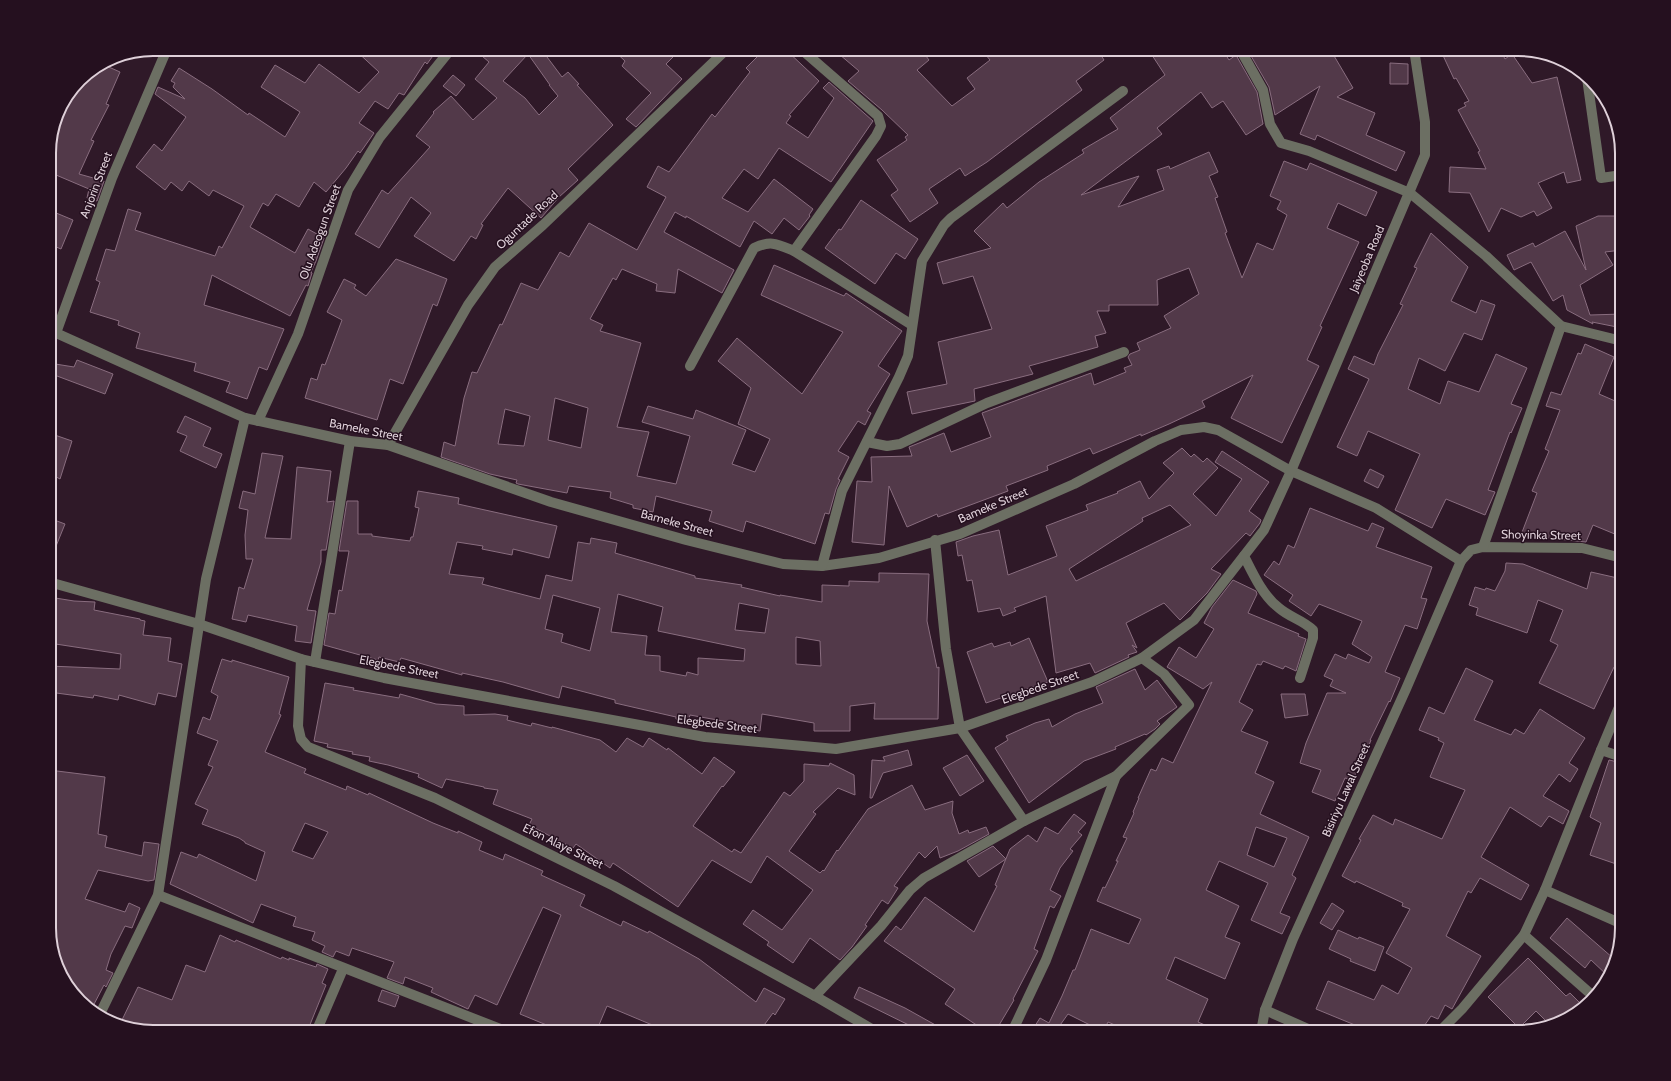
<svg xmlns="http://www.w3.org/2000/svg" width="1671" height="1081" font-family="Cabin,sans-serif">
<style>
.building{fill:#523949;stroke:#896d7f;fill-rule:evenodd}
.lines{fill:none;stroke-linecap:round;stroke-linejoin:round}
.minor{stroke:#6c6f63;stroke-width:10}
.labels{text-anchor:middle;stroke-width:3;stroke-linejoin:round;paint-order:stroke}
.street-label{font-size:12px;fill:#dfd0d9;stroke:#25101f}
.rim{fill:none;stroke:#dfd0d9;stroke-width:2}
</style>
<rect width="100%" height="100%" fill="#2f1928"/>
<g class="building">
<polygon points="354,49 438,49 427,64 425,62 404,95 399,93 388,109 375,101 359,123 374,133 360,153 358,151 346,168 326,192 314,182 299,207 276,194 268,206 263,203 250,227 295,253 308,229 324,238 316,261 311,272 312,273 308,286 306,285 290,316 212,275 204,305 284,329 267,370 259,367 247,399 226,392 230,382 194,371 196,363 136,348 140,333 118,325 119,321 90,312 100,282 96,280 106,249 115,251 128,209 141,213 135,230 215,256 219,246 222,248 244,206 213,190 209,196 189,181 182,191 171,182 165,190 136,167 154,144 162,151 186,117 155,94 158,87 185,99 173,87 175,83 171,81 179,68 212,89 248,115 249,113 285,137 300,112 261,87 275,65 305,83 319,64 359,93 379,72"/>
<path d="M489,49h52l21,28 6,-5 11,12 -2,1 36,40 -45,44 10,11 -19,17 -18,21 -33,-30 -27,36 2,1 -7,14 -5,-3 -17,25 -40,-25 17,-23 -20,-16 -32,51 -24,-14 27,-44 6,4 42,-47 -14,-11 18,-23 -1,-1 18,-16 22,24 24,-22 -22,-19 14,-17 -7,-6zM528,54l22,31h-1l9,11 -19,19 -14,-17 -22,-17z"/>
<polygon points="612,49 681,49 666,64 682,79 636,127 626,119 651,93 622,66 625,61"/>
<path d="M765,49h20l34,32 -30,34 2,1 -5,7 22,15 26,-40 -11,-10 6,-6 44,39 -42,61 -52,-34 -21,31 -14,-10 -22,29 26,14 26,-33 39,30 -4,6 1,1 -11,14 -15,-12 -12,16 -18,-13 -14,26 -54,-31v2l-11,-6 -11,20 70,38 -12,23 -44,-24 -3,24 -19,-2 1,-7 -35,-15 -6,11 -3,-2 -23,41 13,6 -3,6 41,12 -24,84 32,5 -12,44 39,8 14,-48 -48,-14 6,-16 45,13 3,-9 50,20 -14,34 23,8 15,-33 -32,-15 13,-36 -33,-27 19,-23 65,56 41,-62 -82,-37 13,-30 70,31 2,-3 56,38 -24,35 12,8 -23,37 4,2 -6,12 -7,-4 -20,30 11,6 -11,22 2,1 -4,9 -7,25 -4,-1 -10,31 -69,-23 -3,11 -34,-11 3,-10 -56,-15 -3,16 -20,-4v-3l-23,-7 1,-6 -42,-6 -2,7 -49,-9 -2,-1 1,-3 -27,-6 -49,-17 3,-15 11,4 9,-48 8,-26 5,1 23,-49 2,1 19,-42 17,7 22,-38 9,5 20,-34 48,27 29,-53 -19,-10 11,-21 11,6 43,-58 3,3 35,-45 -4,-4zM555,398l33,10 -7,40 -33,-8zM505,409l25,7 -6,30 -26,-2z"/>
<polygon points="833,49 936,49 926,56 929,60 917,70 952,106 975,89 967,78 990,60 981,49 1097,49 1104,60 1076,81 1082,90 987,162 965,176 960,168 929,189 938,203 910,222 891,195 898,190 877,160 907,140 905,137 908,135 882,110 848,81 859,71"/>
<polygon points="1148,49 1222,49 1229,60 1236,55 1257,92 1263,124 1246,135 1223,101 1212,108 1201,92 1157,128 1162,134 1081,195 1139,176 1118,207 1164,190 1157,170 1169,166 1170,169 1209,152 1218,172 1209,176 1218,197 1215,198 1227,232 1225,233 1242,278 1257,243 1273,250 1287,215 1277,209 1281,201 1270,196 1284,161 1307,170 1310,163 1377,192 1366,216 1338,203 1327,228 1359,242 1320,326 1322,327 1307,360 1319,366 1282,443 1231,418 1253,375 1202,401 1205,407 1169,424 1141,436 1141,434 1093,454 1090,448 1047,466 1048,470 1006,486 1008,491 938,517 937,514 907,527 889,486 884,545 852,542 857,481 872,482 871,457 912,456 909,447 944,433 951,452 991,437 982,413 1091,373 1094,385 1126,372 1124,368 1132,365 1128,357 1130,354 1140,350 1137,343 1171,328 1164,316 1199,294 1189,268 1157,280 1158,305 1109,305 1109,311 1097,311 1106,333 1095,336 1098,347 1029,366 1033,374 974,389 975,401 912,414 907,392 947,384 938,342 992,329 973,276 943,284 937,263 991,248 974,231 1003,203 1007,208 1039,182 1084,153 1082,150 1118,129 1110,118 1165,75"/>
<polygon points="1247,49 1330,49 1353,88 1337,97 1375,113 1366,135 1405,152 1396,171 1317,135 1315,140 1300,134 1320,86 1275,115 1269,87"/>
<polygon points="1440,49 1500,49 1505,59 1512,54 1532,83 1557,77 1581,180 1567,183 1564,172 1538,183 1552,208 1537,216 1534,211 1521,217 1501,208 1489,232 1470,193 1449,192 1450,167 1486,169 1478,152 1480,151 1458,110 1466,106 1464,103 1469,101 1456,78 1454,79"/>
<polygon points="1390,63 1408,64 1408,84 1390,84"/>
<polygon points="102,64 120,72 106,104 109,105 91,140 94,141 79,174 104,181 97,201 87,198 89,189 49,172 49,146 57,125 83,77"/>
<polygon points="453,75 465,85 456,96 443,86"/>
<polygon points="861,200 918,239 905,259 896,253 875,284 825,248 839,229 841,230"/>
<polygon points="49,210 73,220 61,249 49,244"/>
<polygon points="1598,216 1622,216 1622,250 1605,252 1613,265 1580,285 1590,315 1622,314 1622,328 1592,322 1593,324 1567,310 1563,295 1553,301 1531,262 1514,270 1507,255 1533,243 1535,247 1565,231 1586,270 1576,226"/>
<polygon points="1431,233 1468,267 1451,301 1476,313 1481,300 1495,305 1482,340 1464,333 1445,371 1419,358 1408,389 1440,404 1448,381 1479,392 1496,354 1527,368 1511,404 1522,408 1511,433 1510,432 1488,490 1495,492 1485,515 1446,499 1432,528 1395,510 1420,454 1368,431 1357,456 1337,447 1369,379 1348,369 1354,356 1374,365 1378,354 1403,305 1400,304 1417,268 1414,267"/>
<polygon points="396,259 447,279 437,306 433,304 403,384 390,379 377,420 305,398 311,378 317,380 322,364 325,365 342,320 327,312 344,279 356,285 354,288 366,296"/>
<polygon points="1585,344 1614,357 1599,394 1622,404 1622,537 1593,525 1586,542 1521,535 1537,493 1532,491 1549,451 1545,449 1560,410 1546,406 1551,392 1561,395 1578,353 1581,354"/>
<polygon points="77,360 113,374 105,394 49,373 49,363 74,367"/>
<polygon points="185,416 211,428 203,446 222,454 216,468 180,451 187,436 177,432"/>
<polygon points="49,433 72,441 60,479 49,473"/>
<path d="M1182,448l9,9 3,-3 9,8 4,-4 11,10 -25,26 23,22 26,-37 -27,-17 7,-11 47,31 -20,29 12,9 -1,3 -10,13 -4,-3 -35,36 10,5 -14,19 -27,27 -16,-17 -38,20 11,25 -5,-3 5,7 -9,3 1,2 -34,16 -5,-10 -34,10 -10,-77 -32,12 2,3 -13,5 -3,-8 -22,4 -6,-32 -5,1 -5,-26 -4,1 -2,-14 17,-6 26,-6 9,45 49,-19 -11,-30 42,-16 -2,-5 32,-12 -1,-1 23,-11 9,18 25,-26 -11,-10zM1170,505l21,20 -115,56 -7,-12 74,-48 -1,-3z"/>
<polygon points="262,453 283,456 265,538 291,539 297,467 331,471 327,502 334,501 326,550 321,550 321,562 307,610 316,611 311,643 295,641 297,626 248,615 246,622 232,619 239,587 244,589 253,559 246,559 245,535 248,510 239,508 243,491 255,494"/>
<polygon points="1370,469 1384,476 1378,488 1364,481"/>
<path d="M418,491l41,7 -1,6 99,22 -8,32 -36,-9 -1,6 -30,-6 1,-3 -26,-4 -8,32 35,4 -2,6 58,15 6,-24 26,6 6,-39 12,2 1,-6 26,5 -2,10 80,23v2l47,7 -1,2 39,9v-1l42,7v-17l27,1v-5l30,1v-9l50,1 -2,47 10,47 2,-1 -1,52h-64l1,-16 -25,3v25h-36v-8l-52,-9 -2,17 -21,-3v-4l-49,-9 -2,7 -12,-3v-2l-61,-14v-3l-53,-14 -3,12 -56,-16 -41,-9v2l-61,-17 -2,4 -20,-5 -1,3 -54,-15 5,-32 6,1 4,-24 3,1 7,-40h-10l8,-50h11v33h14v2l38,5 1,-4h2l6,-29 -4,-1zM618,594l45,13 -5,24 87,18 -1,12 -46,-3v17l-11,-3 -1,4 -26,-5v-15l-15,-1 2,-19 -36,-4zM553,595l47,13 -10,43 -29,-9 2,-8 -18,-5zM739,603l30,6 -4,24 -30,-3zM796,637l24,4 1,25 -25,-2z"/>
<polygon points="1310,508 1368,531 1372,523 1384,528 1376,547 1432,567 1421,598 1427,599 1417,629 1405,625 1385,672 1400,678 1390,702 1389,701 1370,740 1371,740 1366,753 1365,752 1353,780 1345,778 1335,801 1312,792 1321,770 1300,763 1306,743 1327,693 1346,693 1330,686 1333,680 1324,676 1335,654 1346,659 1348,654 1369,663 1372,657 1352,644 1362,621 1319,604 1311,616 1289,601 1293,595 1264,575 1274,561 1279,565 1288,545 1294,548"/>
<polygon points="49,518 65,524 50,561 49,561"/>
<polygon points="1506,563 1523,564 1587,589 1591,572 1622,579 1622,658 1618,669 1614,667 1594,709 1539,683 1558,645 1550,641 1563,610 1538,600 1527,633 1476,615 1478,608 1469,605 1475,587 1485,590 1486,588 1495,591 1505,571"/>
<path d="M1233,580l23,11 1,3 -9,19 51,21 -1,2 8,3 -10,32 -11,-5 -2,3 -20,-8 -2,4 -4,-1 -18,38 14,8 -12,21 27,11 -13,31 19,9 -14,32 49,23 -17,38 4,3 -16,35 10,4 -8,17 -31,-14 17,-37 -49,-22 -13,29 33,16 -14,31 15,6 -15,36 -50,-22 -9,22 42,20 -10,23 23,10h-90l-23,-10 -5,10h-13l2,-6 -24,-12 -10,14 8,4h-35l9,-14 9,5 13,-27 11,-26h2l16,-41 38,15 12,-25 -44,-18 6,-14 2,1 13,-27h-2l11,-23 -4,-1 11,-24 -1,-1 6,-14h-1l13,-29 5,2 6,-13 11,5 39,-81 -9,7 -36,-22 12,-20 17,11 18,-29 -10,-6 8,-16zM1256,827l31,11 -13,29 -27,-12z"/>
<polygon points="49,597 74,601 95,602 94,610 140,619 140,620 145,621 143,635 171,638 168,661 182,664 176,697 158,693 155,705 119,695 118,700 94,695 93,698 49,692 49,666 120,669 121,654 49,643"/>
<polygon points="1029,638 1048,682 986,703 967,652 992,643 994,647 1010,642 1011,646"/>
<path d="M222,659l10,3v-2l57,17 -10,37 2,1 -16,37 41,17 -2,4 42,17 1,-4 21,9 1,-2 64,30 25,10v-2l24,11 -3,8 24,10 2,-6 38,17 -2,4 44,20 -5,11 41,20 2,-5 25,12 1,-2 50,28 57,43 8,-14 21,11 -10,16 -2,-2 -14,19h-90l-62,-26 -11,26h-49l2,-6 -29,-12 41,-99 -18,-8 -46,98 -22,-10 -7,14 -37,-17 2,-4 -28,-11 -2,7 -16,-6 7,-16 -42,-14 -3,8 -13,-5 -3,6 -11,-5 3,-6 -13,-6 3,-8 -22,-6 3,-9 -35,-13 -8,19 -83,-39 11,-32 16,6 2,-4 57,27 9,-29 -20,-9v-1l-6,-4 -37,-14 6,-14 -13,-6 18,-37 -5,-2 10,-24 -21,-8 6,-16 7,3 8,-24 -7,-4zM305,823l23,9 -15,27 -21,-8z"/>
<polygon points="1466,668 1493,681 1474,720 1511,735 1515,729 1524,734 1540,709 1585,738 1569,763 1578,769 1570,782 1559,774 1543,796 1569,811 1563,824 1549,816 1541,827 1510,807 1481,857 1529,885 1521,900 1480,878 1471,893 1468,891 1446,936 1481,956 1452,1009 1445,1005 1438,1019 1431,1016 1420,1032 1372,1032 1316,1009 1328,981 1374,1000 1382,985 1398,994 1412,968 1386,953 1410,909 1402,906 1403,903 1356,881 1355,883 1342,876 1361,840 1359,839 1373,815 1393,825 1395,819 1442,839 1465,790 1430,777 1444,743 1438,740 1439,738 1419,730 1429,707 1444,714"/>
<polygon points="1135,669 1145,690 1157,680 1177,707 1157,721 1160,724 1155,729 1146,735 1145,734 1115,747 1116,749 1084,761 1029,803 995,748 1008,740 1006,736 1035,723 1049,719 1052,727 1075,714 1103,703 1096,687"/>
<polygon points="325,683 354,688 353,690 399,698 400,694 436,704 464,706 464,715 495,714 508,716 507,720 531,726 532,723 552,728 552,727 600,740 616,752 627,738 643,747 649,738 667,750 668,748 702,774 714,757 735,772 723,787 722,786 693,826 732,852 734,849 741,853 784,792 790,796 804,781 804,764 829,766 830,763 854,775 855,795 838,788 813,812 816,814 789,851 820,873 823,870 824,871 837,850 838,851 868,809 912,785 925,810 953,801 952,813 959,834 968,830 969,833 986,827 989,834 958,851 940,858 937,846 925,858 919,852 894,886 898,888 888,904 882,900 865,925 867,926 852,947 840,960 810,938 793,963 767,945 769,942 743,924 753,910 782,930 813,890 767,856 751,883 712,860 678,907 613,863 610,868 576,844 573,848 529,825 532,819 493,804 498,790 484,788 484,787 446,779 442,788 418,777 419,774 388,765 369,761 370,757 352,754 353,752 327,747 328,744 314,741"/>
<polygon points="1281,694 1305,694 1308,715 1285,718"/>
<polygon points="908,750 912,765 883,773 872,798 870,798 872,760 885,761 883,757"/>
<polygon points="967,755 984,781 960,796 943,768"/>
<polygon points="1609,760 1622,763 1622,866 1590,855 1601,823 1590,817"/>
<polygon points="49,770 105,777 98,834 107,836 105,847 142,856 144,842 159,844 154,880 148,881 98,870 85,899 125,912 129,903 140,908 132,928 125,926 111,954 106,970 113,973 106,987 104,985 91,1010 63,980 49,935"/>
<polygon points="1074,814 1086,823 1078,832 1082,835 1070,849 1073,851 1060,868 1050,890 1061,896 1054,908 1050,906 1034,949 1038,951 1013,999 1014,1000 995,1032 987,1032 945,1004 955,989 884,941 896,926 901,930 925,897 974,932 997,886 995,885 1010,849 1028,835 1037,842 1045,827 1058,834"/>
<polygon points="993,846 1006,859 979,877 967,861"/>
<polygon points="1332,903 1344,911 1332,930 1320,923"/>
<polygon points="1567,918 1613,958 1608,976 1591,960 1585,968 1550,938"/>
<polygon points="1338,930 1358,939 1359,937 1384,947 1375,971 1350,961 1351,959 1329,949"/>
<polygon points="220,935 235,942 236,940 281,959 282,957 289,960 289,958 316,967 317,964 328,969 322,983 326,985 307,1032 153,1032 121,1022 138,987 172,1000 186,965 205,972"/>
<polygon points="1528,958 1566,996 1570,993 1583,1006 1570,1018 1549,1024 1536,1011 1519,1028 1488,997"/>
<polygon points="859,987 905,1008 948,1032 923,1032 854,998"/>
<polygon points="382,990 399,996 395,1007 378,1001"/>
</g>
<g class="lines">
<g class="minor">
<polyline points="1240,49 1263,90 1270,124 1281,143 1309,151 1410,193 1486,256 1561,326 1622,341"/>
<polyline points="1587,78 1601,178 1622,175"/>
<polyline points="794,251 876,136 881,126 878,116 801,49"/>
<polyline points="49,332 56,333 245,418 350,441 388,445 551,502 686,540 783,564 822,566 879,558 960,534 1074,484 1155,441 1181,430 1204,427 1218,430 1291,471 1376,508 1461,561 1471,550 1483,547 1582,548 1622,558"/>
<polyline points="56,333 112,178 167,49"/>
<path d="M690,366l64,-118c17,-8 23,-4 40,3l118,74"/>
<polyline points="258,421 298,334 348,190 380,137 451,49"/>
<polyline points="867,442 887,446 900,444 987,403 1124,352"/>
<polyline points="388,445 468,305 495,267 543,225 727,49"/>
<polyline points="935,540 946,649 960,728 1024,821"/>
<polyline points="1483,547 1561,326"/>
<path d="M1244,556c9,18 19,40 35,52 10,9 24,12 34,22v8l-13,40"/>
<polyline points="822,566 842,491 899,377 908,356 922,261 944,225 951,218 1123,91"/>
<polyline points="49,582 199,624 301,659 384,678 705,737 836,749 960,728 1092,682 1142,658 1194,620 1264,530 1291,471 1425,155 1425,122 1414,49"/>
<polyline points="301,659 298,726 301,739 308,747 435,798 614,886 815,996 877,1032"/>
<polyline points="315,662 350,441"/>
<polyline points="1601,750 1622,757"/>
<polyline points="1545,890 1622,924"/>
<polyline points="158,895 508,1032"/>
<polyline points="1524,935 1593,996"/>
<polyline points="815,996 881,926 910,890 924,878 1024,821 1116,776 1189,705 1164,674 1142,658"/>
<polyline points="1265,1010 1315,1032"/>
<polyline points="99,1016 158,895 206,579 245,418"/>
<polyline points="316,1032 343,969"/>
<polyline points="1012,1032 1046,960 1116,776"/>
<polyline points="1261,1032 1265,1010 1293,939 1406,689 1461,561"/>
<polyline points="1439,1032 1462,1009 1524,935 1545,890 1601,750 1622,700"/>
</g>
</g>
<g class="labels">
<g class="street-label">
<text transform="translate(96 185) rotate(-69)" y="4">Anjorin Street</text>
<text transform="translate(527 220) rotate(-43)" y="4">Oguntade Road</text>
<text transform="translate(320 232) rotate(-70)" y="4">Olu Adeogun Street</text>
<text transform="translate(1367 259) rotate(-67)" y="4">Jaiyeoba Road</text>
<text transform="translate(366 430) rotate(11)" y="4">Bameke Street</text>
<text transform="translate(993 505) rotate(-23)" y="4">Bameke Street</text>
<text transform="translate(677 523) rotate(15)" y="4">Bameke Street</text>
<text transform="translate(1541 535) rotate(1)" y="4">Shoyinka Street</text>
<text transform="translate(399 667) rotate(11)" y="4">Elegbede Street</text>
<text transform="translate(1040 687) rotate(-19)" y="4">Elegbede Street</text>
<text transform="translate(717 724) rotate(7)" y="4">Elegbede Street</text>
<text transform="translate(1346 790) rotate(-66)" y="4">Bisiriyu Lawal Street</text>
<text transform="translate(563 846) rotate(26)" y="4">Efon Alaye Street</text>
</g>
</g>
<path d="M0 0H1671V1081H0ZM153 56H1518A97 97 0 0 1 1615 153V928A97 97 0 0 1 1518 1025H153A97 97 0 0 1 56 928V153A97 97 0 0 1 153 56Z" fill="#25101f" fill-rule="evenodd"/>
<path class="rim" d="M153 56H1518A97 97 0 0 1 1615 153V928A97 97 0 0 1 1518 1025H153A97 97 0 0 1 56 928V153A97 97 0 0 1 153 56Z"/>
</svg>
